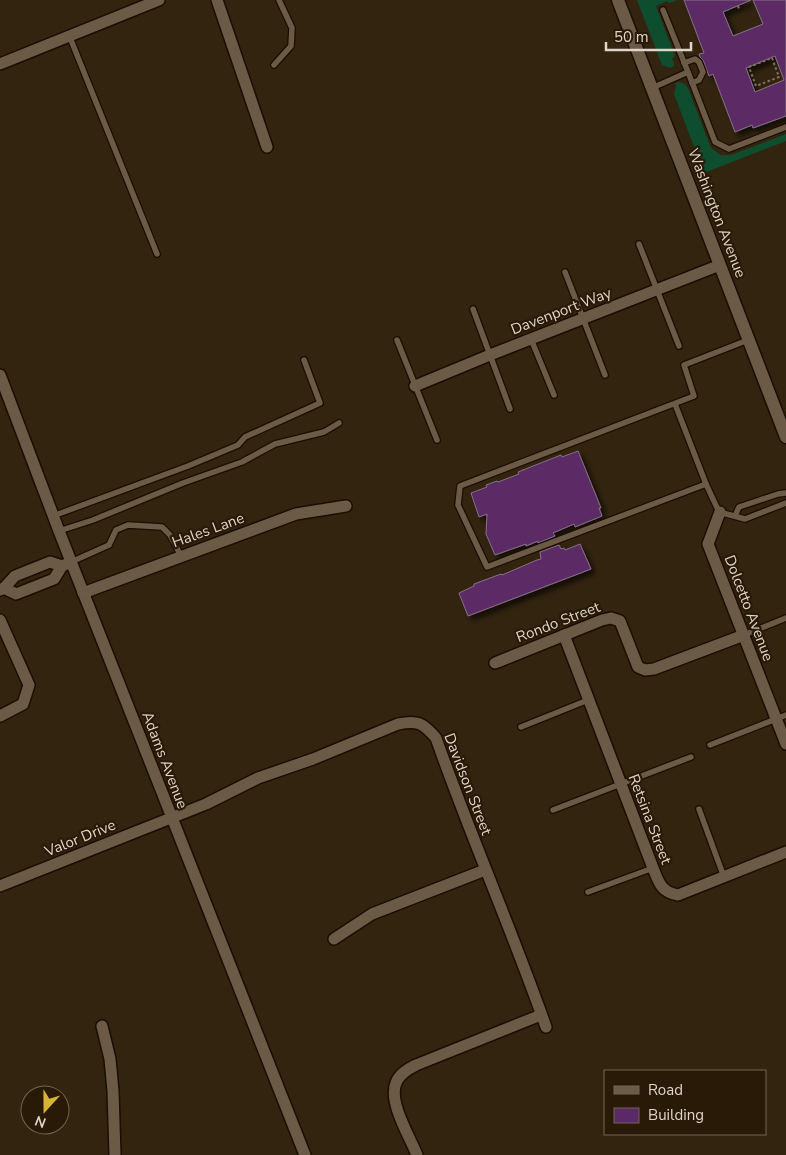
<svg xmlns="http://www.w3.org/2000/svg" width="786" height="1155" font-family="'Nunito Sans',sans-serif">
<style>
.green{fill:#0f4d2f}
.building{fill:#5b2965;stroke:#847287;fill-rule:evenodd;filter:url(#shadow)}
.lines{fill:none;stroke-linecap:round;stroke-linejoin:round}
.service-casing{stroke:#1b0d00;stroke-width:8}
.minor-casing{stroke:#1b0d00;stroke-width:14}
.secondary-casing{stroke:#1b0d00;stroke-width:15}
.path{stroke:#7f7261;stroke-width:2;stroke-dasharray:2.5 2.5;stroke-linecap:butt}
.service{stroke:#6b5a45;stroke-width:5.5}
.minor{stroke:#6b5a45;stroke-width:11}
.secondary{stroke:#6b5a45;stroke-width:12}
.labels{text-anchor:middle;stroke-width:4.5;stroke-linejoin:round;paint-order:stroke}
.street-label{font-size:15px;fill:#dfd5c9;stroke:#291a07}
</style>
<defs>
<filter id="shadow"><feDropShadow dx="4.5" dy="4.5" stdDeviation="2.5" flood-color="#0009"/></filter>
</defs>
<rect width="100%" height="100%" fill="#332410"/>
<g class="green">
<polygon points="637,0 677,0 669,3 667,1 656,6 675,56 672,58 674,63 674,66 670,68 662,65"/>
<polygon points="679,82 685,84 688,88 711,148 721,155 731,155 786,134 786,141 704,173 674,94 676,86 675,83"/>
</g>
<g class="building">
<path d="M684,0h67l-28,12 10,24 30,-12 -10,-24h33v116l-33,12 -1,-3 -17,7 -22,-58 -4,2 -6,-16 -3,-3 -1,-3 5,-1zM775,56l9,24 -29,12 -9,-24z"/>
<polygon points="578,451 601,508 599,508 602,516 575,527 574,524 553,533 555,536 538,543 538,541 526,546 526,544 495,555 486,534 487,514 479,517 471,493 487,487 486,485 497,481 498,482 519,474 518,472 561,455 562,457"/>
<polygon points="580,544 591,569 468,616 459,593 474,586 474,584 501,574 502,575 537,560 541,559 540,552 559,545 561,549 564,548 565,550"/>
</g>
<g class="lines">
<defs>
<g id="service">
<polyline points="663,10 688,72"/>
<polyline points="69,35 157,254"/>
<polyline points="684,63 695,59 699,62 703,72 699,80 692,83"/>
<polyline points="274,65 291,46 292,28 279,0"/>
<polyline points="652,88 688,72 715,142 729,149 786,127"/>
<polyline points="639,244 679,346"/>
<polyline points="565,272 605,375"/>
<polyline points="473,309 510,409"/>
<polyline points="531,339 554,395"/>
<polyline points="397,340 437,440"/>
<polyline points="675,404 706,484 719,512 745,519 786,503"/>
<polyline points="706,484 487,567 458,505 460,486 694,396 684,365 748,340"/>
<polyline points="53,516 188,466 238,445 245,437 320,403 304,360"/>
<polyline points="735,516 739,507 778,494 786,493"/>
<polyline points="59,531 93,520 183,483 242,462 275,444 324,432 339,423"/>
<polyline points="71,562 109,545 116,530 128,525 162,527 170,535 181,556"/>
<polyline points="744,635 786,618"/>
<polyline points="521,727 588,700"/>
<polyline points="710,745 786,715"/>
<polyline points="699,809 724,877"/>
<polyline points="553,810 691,757"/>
<polyline points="588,892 653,868"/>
</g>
<g id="minor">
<polyline points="217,0 267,147"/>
<polyline points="0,64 159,0"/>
<polyline points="0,375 59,531 305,1155"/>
<polyline points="415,386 490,355 720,265"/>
<polyline points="720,512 708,544 786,744"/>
<polyline points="4,588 16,594 54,579 62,566 71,562"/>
<polyline points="0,590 4,588 15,576 50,562 62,566"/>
<polyline points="83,593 296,514 346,506"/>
<polyline points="0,620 29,685 23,704 0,716"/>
<path d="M564,635l89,233c6,15 8,24 25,27l108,-43"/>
<polyline points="495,663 602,620 611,618 620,621 638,667 645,670 654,669 744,635"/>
<path d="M0,886l206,-82 52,-26 55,-19 85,-35c20,-4 25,-1 38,14 34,97 76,192 110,289"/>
<polyline points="334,939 372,914 485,870"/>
<polyline points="102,1026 110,1059 113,1091 115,1155"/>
<path d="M417,1155c-7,-18 -29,-53 -21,-72 3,-9 12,-14 20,-18l125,-50"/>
</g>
<polyline id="secondary" points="618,0 786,437"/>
</defs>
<use href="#service" class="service-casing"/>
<use href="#minor" class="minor-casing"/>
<use href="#secondary" class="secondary-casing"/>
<g class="path">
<polyline points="738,6 739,9"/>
<polygon points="772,58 779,77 756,86 749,67"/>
</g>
<use href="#service" class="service"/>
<use href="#minor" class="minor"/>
<use href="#secondary" class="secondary"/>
</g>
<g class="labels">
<g class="street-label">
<text transform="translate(717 213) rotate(69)" y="5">Washington Avenue</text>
<text transform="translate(561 311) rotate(-21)" y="5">Davenport Way</text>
<text transform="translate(208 530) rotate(-20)" y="5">Hales Lane</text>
<text transform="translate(749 608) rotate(69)" y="5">Dolcetto Avenue</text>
<text transform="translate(558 622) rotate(-21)" y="5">Rondo Street</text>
<text transform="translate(165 760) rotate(69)" y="5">Adams Avenue</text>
<text transform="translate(468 784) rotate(69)" y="5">Davidson Street</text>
<text transform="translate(650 819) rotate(69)" y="5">Retsina Street</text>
<text transform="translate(80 838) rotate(-22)" y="5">Valor Drive</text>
</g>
</g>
<rect x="604" y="1070" width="162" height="65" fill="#291a07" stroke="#726555"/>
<rect x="614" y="1086" width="25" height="8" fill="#6b5a45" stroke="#726555"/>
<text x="648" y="1095" font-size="15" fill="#dfd5c9">Road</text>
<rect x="614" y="1108" width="25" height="15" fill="#5b2965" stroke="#726555"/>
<text x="648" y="1120" font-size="15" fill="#dfd5c9">Building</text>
<g transform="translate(45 1110) rotate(201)"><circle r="24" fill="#291a07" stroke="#726555"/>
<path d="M0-4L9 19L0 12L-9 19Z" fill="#d7b434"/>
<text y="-8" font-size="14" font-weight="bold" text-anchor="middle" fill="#dfd5c9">N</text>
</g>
<path d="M606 42v8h85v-8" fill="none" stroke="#dfd5c9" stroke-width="2.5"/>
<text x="614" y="42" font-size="15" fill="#dfd5c9" stroke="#291a07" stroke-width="4" paint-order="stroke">50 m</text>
</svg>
